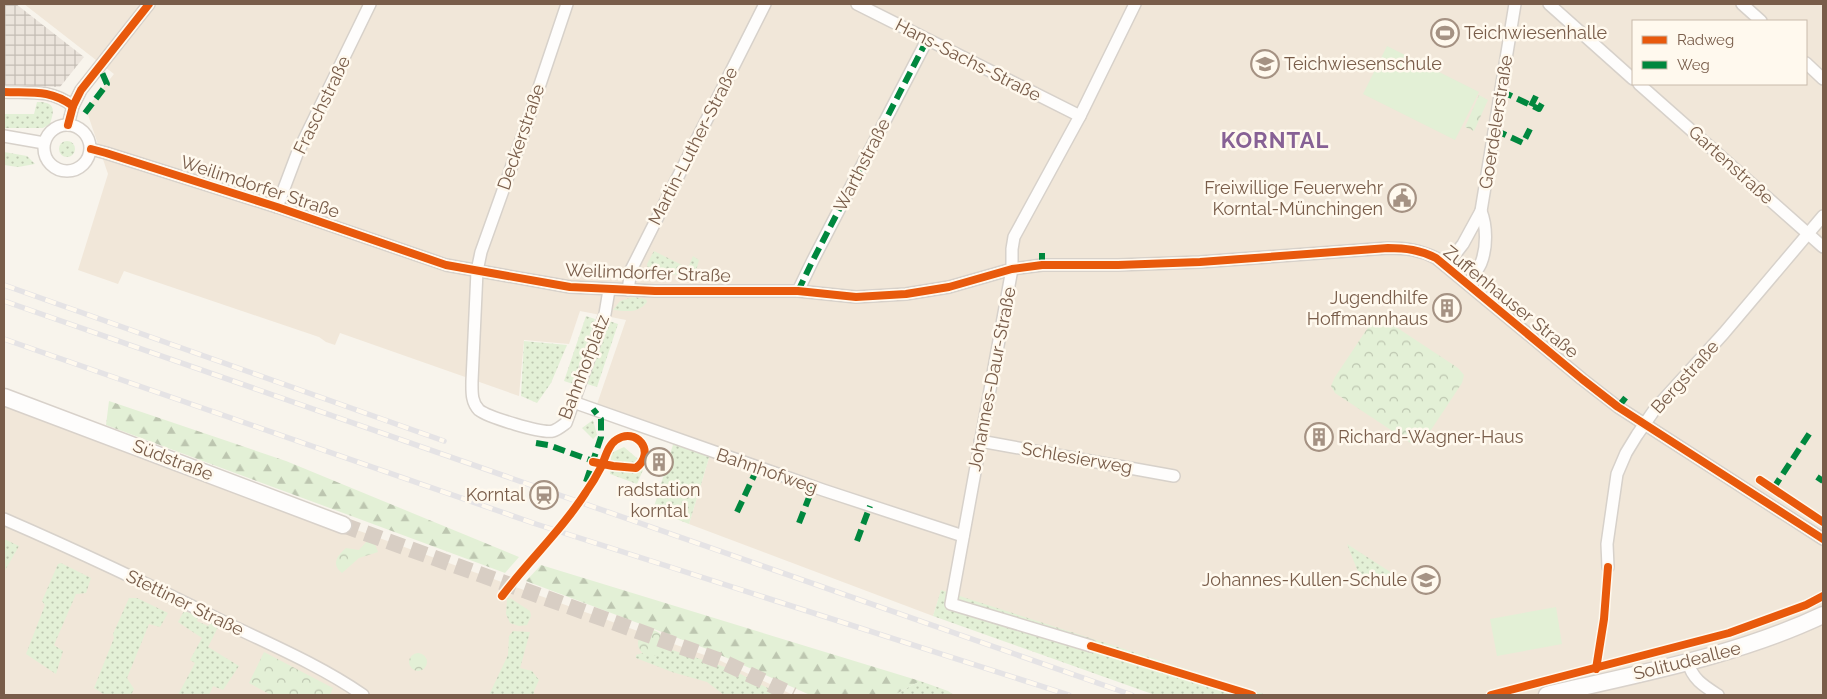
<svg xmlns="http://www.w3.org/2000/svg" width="1827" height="699" font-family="Raleway,sans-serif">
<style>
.residential{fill:#f1e7d9;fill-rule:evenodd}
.industrial{fill:url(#industrial-grid)}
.grass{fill:url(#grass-dots)}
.forest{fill:url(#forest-firs)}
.park{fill:url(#park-crowns)}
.pitch{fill:#e3f0d6}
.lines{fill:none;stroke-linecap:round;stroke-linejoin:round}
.secondary-tunnel{stroke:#d8cec4;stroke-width:16;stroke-dasharray:16 8;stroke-linecap:butt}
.street-casing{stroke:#d7d1ca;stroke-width:14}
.secondary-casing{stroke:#d8d1ca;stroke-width:19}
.street{stroke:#fefdfc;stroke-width:11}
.secondary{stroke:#fefdfc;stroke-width:16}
.rail-casing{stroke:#e5e3e5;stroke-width:5.5}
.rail{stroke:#fff9ee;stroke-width:4;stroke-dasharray:11;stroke-linecap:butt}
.quiet{stroke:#00873e;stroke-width:6;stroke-dasharray:12 6;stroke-linecap:butt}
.cycleway-casing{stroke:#fff9ee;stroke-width:11}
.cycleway{stroke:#e8590c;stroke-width:8}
.labels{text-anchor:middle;stroke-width:5;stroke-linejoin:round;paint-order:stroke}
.poi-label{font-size:18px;fill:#795d4a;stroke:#fff9ee;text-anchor:end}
.street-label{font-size:18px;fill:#795d4a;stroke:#fff9ee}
.district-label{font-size:22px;font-weight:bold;letter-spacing:1px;fill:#876195;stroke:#fff9ee}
</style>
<defs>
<pattern id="industrial-grid" width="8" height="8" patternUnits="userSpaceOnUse" patternTransform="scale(1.25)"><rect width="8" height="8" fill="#ebe4dc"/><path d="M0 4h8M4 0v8" fill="none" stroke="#c3bcb4"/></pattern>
<pattern id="grass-dots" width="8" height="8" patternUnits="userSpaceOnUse" patternTransform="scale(1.25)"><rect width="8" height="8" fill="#e3f0d6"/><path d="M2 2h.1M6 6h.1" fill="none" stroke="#bdc6b0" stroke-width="1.8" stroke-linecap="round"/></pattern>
<pattern id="forest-firs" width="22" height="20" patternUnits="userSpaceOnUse" patternTransform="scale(1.25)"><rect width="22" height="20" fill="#e3f0d6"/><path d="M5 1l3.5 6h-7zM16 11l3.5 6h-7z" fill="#bdc6b0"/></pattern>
<pattern id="park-crowns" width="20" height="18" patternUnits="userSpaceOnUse" patternTransform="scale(1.25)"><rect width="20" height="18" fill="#e3f0d6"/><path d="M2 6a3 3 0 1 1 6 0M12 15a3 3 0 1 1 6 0" fill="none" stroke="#bdc6b0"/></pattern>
</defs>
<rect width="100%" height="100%" fill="#f8f4ec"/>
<g class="residential">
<path d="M24,4h1799v691h-556l-326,-104 -8,25 -244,-92 23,-76 -116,-41 30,-87 -46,-9 -11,33 -45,-4 -5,56 -179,-63 -5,12 -9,-3 -7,-5 -195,-66 -6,13 -40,-14 30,-96 -22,-65 28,-35zM1633,21h173v63h-173z"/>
<polygon points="4,397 343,525 721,661 793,695 4,695"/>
</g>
<polygon class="industrial" points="4,4 16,4 84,57 60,87 4,85"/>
<g class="grass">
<path d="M37,102c18,0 18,7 13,22l-7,4h-39v-14h30z"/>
<circle cx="67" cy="149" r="8"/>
<polygon points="4,152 27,156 35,164 18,167 4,165"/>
<polygon points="654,251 688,268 693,256 699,260 696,271 692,275 652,274 648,272 647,264"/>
<path d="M633,297l13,2 1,3c-9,12 -21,9 -34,8l7,-9z"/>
<polygon points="586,316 595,319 573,384 564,381"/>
<polygon points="609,321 618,324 597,387 587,384"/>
<polygon points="524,341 567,345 551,383 537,403 521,396"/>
<polygon points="593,420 597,435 593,439 582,428"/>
<polygon points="676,435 712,448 689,524 653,510"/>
<polygon points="624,447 645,465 637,484 610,474 611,453"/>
<polygon points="4,539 19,546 4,572"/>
<polygon points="1347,544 1395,575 1362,582"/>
<polygon points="61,563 91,578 86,593 76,594 54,645 63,651 56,674 26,654 45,605 42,601 58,564"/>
<polygon points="941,590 1267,695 1155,695 933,616"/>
<polygon points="129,598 137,598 168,613 160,627 149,624 127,678 134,689 131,695 105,695 94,688 114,638 113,634"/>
<polygon points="510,598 530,611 531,616 527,625 519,626 510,623 506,614 507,599"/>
<polygon points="184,611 199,616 197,621 208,626 211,623 219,625 208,647 239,666 223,690 213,686 209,695 178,695 195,663 190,660 202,638 178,622"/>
<polygon points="513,631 530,632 520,668 532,671 539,680 534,691 534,695 489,695 508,655 509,636"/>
<polygon points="663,647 731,669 781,695 724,695 707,682 672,672 636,658 636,655 642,653 646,655 654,655"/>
<polygon points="920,681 948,691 954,695 894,695"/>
</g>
<g class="forest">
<polygon points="109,401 286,461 519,557 505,573 106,425"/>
<polygon points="541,565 920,681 894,695 810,695 707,649 526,581"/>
</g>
<g class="park">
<polygon points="1479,95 1488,100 1474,131 1465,127"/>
<polygon points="1378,318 1384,319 1458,368 1464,375 1462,383 1427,436 1420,444 1412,444 1335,393 1331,386 1335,377 1373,320"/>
<path d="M367,541l8,3 3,8 -19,6 -17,15c-11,-9 -5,-17 4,-25l13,2z"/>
<circle cx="651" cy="643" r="13"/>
<polygon points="264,652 333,688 330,695 271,695 249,683"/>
<circle cx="418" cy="662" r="9"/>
</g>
<g class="pitch">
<polygon points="1387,46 1479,92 1455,140 1363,94"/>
<polygon points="1556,607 1562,644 1497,656 1490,619"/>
</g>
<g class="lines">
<polyline class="secondary-tunnel" points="343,525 721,661 793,695"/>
<defs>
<g id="street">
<path d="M567,4l-41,122 -45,126 -4,19 -5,110c0,10 -1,21 7,29 9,7 63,24 74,21 4,-1 9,-5 13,-8l39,-109 4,-24"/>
<polyline points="857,4 1080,116"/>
<polyline points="1549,4 1633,79"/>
<polyline points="1742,4 1761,21"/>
<polyline points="1806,63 1823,79"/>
<polyline points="1639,84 1823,247"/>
<path d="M4,92c27,1 46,-3 69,14"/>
<circle cx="67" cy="148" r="23"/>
<polyline points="68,125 73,106 81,90 149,4"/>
<polyline points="4,136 44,143"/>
<path d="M91,149l15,4 171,54 169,58 124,22 85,4h143l58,6 50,-3 43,-7 63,-18 30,-4h76l82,-3 188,-14c18,0 32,2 48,10l146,121 36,28 205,132"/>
<polyline points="277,207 297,154 370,4"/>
<polyline points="1446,266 1463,244 1481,211 1515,4"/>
<path d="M1468,284c4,-7 10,-14 13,-21 6,-15 6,-37 0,-52"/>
<polyline points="628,290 631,270 765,4"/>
<polyline points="798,291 813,260 927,40"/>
<polyline points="573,402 823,490 963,536"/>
<polyline points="980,441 1174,476"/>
<path d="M4,519c76,33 150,68 224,105 46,22 93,42 135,71"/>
<polyline points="1608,567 1607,544 1617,474 1626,453 1637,435 1655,409 1724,333 1823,216"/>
<polyline points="1091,646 951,604 1012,269 1012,249 1014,237 1080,116 1135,4"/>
<path d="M1688,662c4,17 16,24 30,33"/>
</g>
<g id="secondary">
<polyline points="4,397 343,525"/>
<path d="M1547,695c94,-22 189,-39 276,-80"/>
</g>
</defs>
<use href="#street" class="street-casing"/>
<use href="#secondary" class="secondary-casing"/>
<use href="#street" class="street"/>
<use href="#secondary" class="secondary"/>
<defs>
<g id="rail">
<polyline points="4,285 444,441"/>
<polyline points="4,301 1132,695"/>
<polyline points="4,339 536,524 1069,695"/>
</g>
</defs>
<use href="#rail" class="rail-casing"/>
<use href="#rail" class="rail"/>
<g class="quiet">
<polyline points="1501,91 1539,109 1544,100"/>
<polyline points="1531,106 1536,96"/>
<polyline points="85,113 107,84 100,68"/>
<polyline points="1495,130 1523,143 1530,129"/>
<polyline points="1042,265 1042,249"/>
<polyline points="798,291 813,260 927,40"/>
<polyline points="1618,407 1627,396"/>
<polyline points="536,443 548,445 596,462"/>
<polyline points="1817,477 1823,481"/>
<polyline points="586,482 601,437 601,419 593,409"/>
<polyline points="1773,489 1811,431"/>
<polyline points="737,512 758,467"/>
<polyline points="799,523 813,487"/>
<polyline points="857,541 870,506"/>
</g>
<defs>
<g id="cycleway">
<path d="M4,92c27,1 46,-3 69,14"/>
<polyline points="68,125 73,106 81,90 149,4"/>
<path d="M91,149l15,4 171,54 169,58 124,22 85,4h143l58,6 50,-3 43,-7 63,-18 30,-4h76l82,-3 188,-14c18,0 32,2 48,10l146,121 36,28 205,132"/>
<polyline points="1760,480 1823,522"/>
<path d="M502,596c27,-36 60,-66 84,-104 5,-7 10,-15 14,-23 5,-9 7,-23 16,-29 20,-14 41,12 20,28l-23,-2 -20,-4"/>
<polyline points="1091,646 1252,695"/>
<polyline points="1596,669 1604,619 1608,567"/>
<polyline points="1491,695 1729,633 1806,605 1823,596"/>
</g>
</defs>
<use href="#cycleway" class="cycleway-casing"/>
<use href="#cycleway" class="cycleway"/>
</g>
<defs>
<symbol id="stadium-ring" viewBox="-11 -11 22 22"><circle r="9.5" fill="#fff9ee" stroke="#a59283" stroke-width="1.5"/><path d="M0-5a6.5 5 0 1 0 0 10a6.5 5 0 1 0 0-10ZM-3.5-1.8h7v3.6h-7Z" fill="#a59283"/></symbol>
<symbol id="school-ring" viewBox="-11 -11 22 22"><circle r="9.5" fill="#fff9ee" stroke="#a59283" stroke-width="1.5"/><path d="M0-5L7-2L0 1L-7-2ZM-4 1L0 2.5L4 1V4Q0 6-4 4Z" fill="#a59283"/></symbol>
<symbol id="civic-ring" viewBox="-11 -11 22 22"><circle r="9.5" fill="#fff9ee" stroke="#a59283" stroke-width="1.5"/><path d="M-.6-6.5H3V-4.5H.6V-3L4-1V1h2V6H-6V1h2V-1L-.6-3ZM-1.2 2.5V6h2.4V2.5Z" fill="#a59283"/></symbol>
<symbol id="building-ring" viewBox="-11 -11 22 22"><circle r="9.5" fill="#fff9ee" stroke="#a59283" stroke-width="1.5"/><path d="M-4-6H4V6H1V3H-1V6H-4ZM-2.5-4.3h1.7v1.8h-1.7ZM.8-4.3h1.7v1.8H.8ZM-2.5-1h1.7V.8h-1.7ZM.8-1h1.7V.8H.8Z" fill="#a59283"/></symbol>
<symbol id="station-ring" viewBox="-11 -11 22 22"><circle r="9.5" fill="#fff9ee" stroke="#a59283" stroke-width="1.5"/><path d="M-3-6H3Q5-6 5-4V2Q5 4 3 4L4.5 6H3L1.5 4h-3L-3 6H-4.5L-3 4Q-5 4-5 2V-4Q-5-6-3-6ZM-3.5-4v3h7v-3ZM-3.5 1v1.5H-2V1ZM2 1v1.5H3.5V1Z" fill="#a59283"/></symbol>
</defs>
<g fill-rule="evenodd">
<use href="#stadium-ring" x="1429" y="17" width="32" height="32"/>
<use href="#school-ring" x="1249" y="48" width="32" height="32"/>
<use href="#civic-ring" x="1386" y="182" width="32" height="32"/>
<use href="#building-ring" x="1431" y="292" width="32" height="32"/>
<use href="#building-ring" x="1303" y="421" width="32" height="32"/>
<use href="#building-ring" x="643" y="446" width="32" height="32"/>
<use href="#station-ring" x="528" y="479" width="32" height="32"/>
<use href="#school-ring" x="1410" y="564" width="32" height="32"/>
</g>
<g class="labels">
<g class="poi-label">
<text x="1464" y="39" text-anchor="start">Teichwiesenhalle</text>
<text x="1284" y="70" text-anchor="start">Teichwiesenschule</text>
<text x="1383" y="194">Freiwillige Feuerwehr<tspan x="1383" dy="21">Korntal-Münchingen</tspan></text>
<text x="1428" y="304">Jugendhilfe<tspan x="1428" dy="21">Hoffmannhaus</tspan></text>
<text x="1338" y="443" text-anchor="start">Richard-Wagner-Haus</text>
<text x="659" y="496" text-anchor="middle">radstation<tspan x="659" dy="21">korntal</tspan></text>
<text x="525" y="501">Korntal</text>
<text x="1407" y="586">Johannes-Kullen-Schule</text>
</g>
<g class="street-label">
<text transform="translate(968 60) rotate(27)" y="6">Hans-Sachs-Straße</text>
<text transform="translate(322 105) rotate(-64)" y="6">Fraschstraße</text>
<text transform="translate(1496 122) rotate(-81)" y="6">Goerdelerstraße</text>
<text transform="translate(521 137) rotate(-71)" y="6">Deckerstraße</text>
<text transform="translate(693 146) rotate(-63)" y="6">Martin-Luther-Straße</text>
<text transform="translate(862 165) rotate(-63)" y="6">Warthstraße</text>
<text transform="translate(1731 165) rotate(42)" y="6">Gartenstraße</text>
<text transform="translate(260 187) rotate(18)" y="6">Weilimdorfer Straße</text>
<text transform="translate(648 273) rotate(2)" y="6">Weilimdorfer Straße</text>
<text transform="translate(1511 302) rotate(39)" y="6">Zuffenhauser Straße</text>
<text transform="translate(584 367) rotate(-69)" y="6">Bahnhofplatz</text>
<text transform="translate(1685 377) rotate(-48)" y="6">Bergstraße</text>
<text transform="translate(992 379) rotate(-79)" y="6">Johannes-Daur-Straße</text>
<text transform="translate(1077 458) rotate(10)" y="6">Schlesierweg</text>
<text transform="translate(173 460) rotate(21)" y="6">Südstraße</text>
<text transform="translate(767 471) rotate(19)" y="6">Bahnhofweg</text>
<text transform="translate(185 603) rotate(26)" y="6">Stettiner Straße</text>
<text transform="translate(1687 661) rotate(-14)" y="6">Solitudeallee</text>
</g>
<g class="district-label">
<text x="1275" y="148">KORNTAL</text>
</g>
</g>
<rect width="1827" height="699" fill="none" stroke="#795d4a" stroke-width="10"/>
<rect x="1632" y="20" width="175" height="65" fill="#fff9ee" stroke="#c9bbac"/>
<rect x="1642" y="36" width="25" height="8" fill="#e8590c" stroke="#c9bbac"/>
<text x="1677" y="45" font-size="15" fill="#795d4a">Radweg</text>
<rect x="1642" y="61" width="25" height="8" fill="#00873e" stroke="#c9bbac"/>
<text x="1677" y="70" font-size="15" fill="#795d4a">Weg</text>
</svg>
